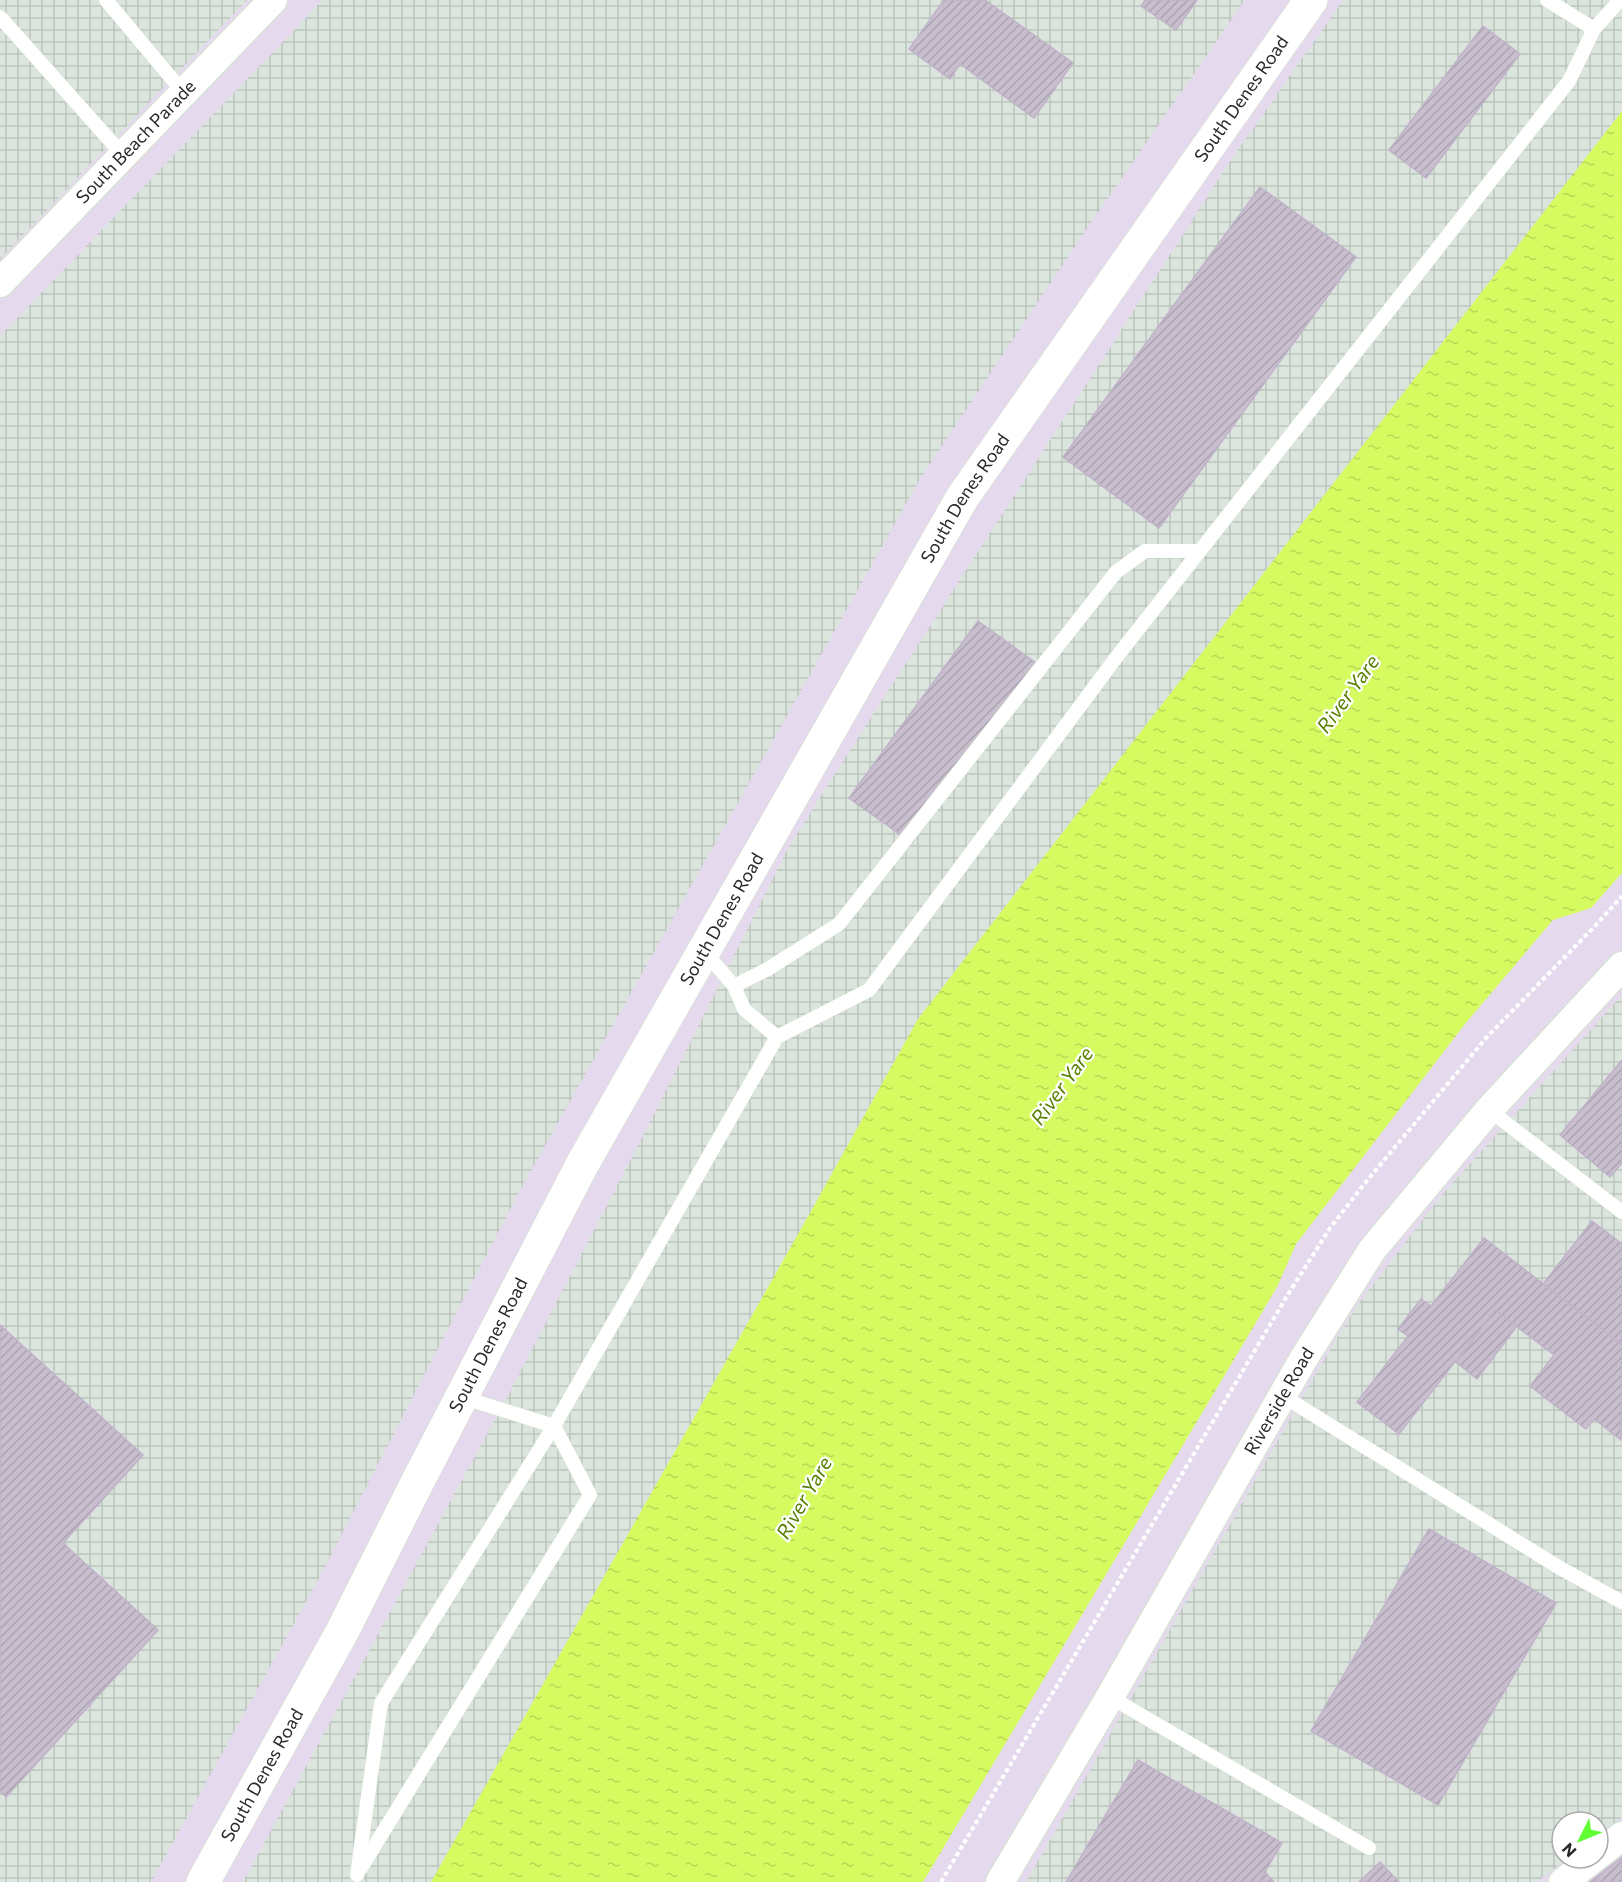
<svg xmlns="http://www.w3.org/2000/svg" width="1622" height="1882" font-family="Commissioner,sans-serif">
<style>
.industrial{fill:url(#industrial-grid)}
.water{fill:url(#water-ripples)}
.building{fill:url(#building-hatch);stroke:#c0b3c9;stroke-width:1.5}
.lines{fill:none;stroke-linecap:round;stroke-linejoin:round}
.service-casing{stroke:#d3e4ce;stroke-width:15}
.minor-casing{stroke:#d3e4ce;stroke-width:30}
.tertiary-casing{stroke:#d3e4ce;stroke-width:34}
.path{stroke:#fff;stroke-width:4;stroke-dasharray:4.5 3;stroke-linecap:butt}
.service{stroke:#fff;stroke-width:14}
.minor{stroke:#fff;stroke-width:28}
.tertiary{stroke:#fff;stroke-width:33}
.labels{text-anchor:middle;stroke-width:4.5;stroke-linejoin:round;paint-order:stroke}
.street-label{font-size:18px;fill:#292929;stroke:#fff}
.water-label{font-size:20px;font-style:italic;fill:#5a8104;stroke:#fff}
</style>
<defs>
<pattern id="industrial-grid" width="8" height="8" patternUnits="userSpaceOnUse" patternTransform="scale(1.5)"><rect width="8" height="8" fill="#dbe5dd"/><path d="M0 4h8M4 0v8" fill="none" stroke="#bcc4be"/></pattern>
<pattern id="water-ripples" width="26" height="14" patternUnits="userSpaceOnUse" patternTransform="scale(1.5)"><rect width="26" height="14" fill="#d6fb61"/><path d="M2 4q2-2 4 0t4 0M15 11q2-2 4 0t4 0" fill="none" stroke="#b8d754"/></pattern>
<pattern id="building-hatch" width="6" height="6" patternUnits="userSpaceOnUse" patternTransform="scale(1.5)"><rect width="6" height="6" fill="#c8bece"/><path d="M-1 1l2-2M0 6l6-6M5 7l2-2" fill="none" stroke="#aca3b1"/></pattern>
</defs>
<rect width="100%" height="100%" fill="#e4d9ed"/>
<g class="industrial">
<polygon points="0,0 247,0 0,259"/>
<polygon points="323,0 1245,0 1090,224 920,479 519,1192 317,1582 151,1882 0,1882 0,336"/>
<polygon points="1343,0 1622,0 1622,111 918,1019 806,1220 431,1882 243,1882 505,1401 644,1134 788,848 859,736 1231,160"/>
<polygon points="1622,995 1622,1817 1598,1835 1598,1822 1562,1822 1562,1858 1567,1858 1537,1882 1026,1882 1319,1368 1356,1307 1440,1197"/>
</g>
<polygon class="water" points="1622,111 1622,873 1591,908 1553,920 1465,1024 1296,1244 1277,1287 923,1882 431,1882 806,1220 918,1019"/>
<g class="building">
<polygon points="944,0 985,0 1073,63 1034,118 960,64 950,79 909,49"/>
<polygon points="1145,0 1197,0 1176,30 1141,6"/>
<polygon points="1483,26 1520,54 1426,178 1389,150"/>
<polygon points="1260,187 1356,257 1159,528 1063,457"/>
<polygon points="978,621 1040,666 912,843 849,798"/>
<polygon points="1622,1060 1622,1163 1610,1177 1560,1135"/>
<polygon points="1592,1221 1622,1244 1622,1345 1543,1284"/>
<polygon points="1484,1238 1622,1345 1621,1440 1594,1419 1586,1429 1530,1386 1554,1355 1495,1310 1399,1434 1357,1402 1408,1336 1398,1329 1421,1299 1431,1306"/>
<polygon points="1495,1310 1517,1326 1477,1379 1456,1362"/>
<polygon points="0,1325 143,1455 63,1543 158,1630 6,1797 0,1791"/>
<polygon points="1429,1529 1556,1603 1438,1805 1311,1731"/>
<polygon points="1138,1760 1282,1843 1259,1882 1066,1882"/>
<polygon points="1622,1857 1622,1882 1590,1882"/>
<polygon points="1380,1862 1399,1882 1359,1882"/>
<polygon points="1265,1872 1274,1882 1259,1882"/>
</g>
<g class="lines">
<defs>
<g id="service">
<polyline points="106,0 183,92"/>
<polyline points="1547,0 1594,29"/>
<polyline points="0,17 122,154"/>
<polyline points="705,952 734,986 744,1009 777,1037"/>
<polyline points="734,986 766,970 839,924 1116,572 1145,551 1200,551"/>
<polyline points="1489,1110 1622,1212"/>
<polyline points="1283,1396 1560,1568 1622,1602"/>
<polyline points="1110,1697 1369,1848"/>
<polyline points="361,1868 590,1495 554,1426 461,1397"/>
<polyline points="357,1875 381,1703 554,1426 777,1037 869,990 1115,659 1569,81 1594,29 1620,0"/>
</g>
<g id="minor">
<path id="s1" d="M0,283l273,-283"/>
<polyline points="1598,1855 1622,1836"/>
<path id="s2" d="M1000,1882l110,-185 194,-339 68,-108 117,-140 133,-144"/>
<polyline points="1563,1882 1594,1858"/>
</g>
<g id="tertiary">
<path id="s3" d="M203,1882l139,-250 76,-151 165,-318 379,-665 349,-498"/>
</g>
</defs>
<use href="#service" class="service-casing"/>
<use href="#minor" class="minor-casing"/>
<use href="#tertiary" class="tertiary-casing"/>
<polyline class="path" points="941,1882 1287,1296 1330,1228 1365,1183 1486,1038 1595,926 1622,896"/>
<use href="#service" class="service"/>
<use href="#minor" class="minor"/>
<use href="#tertiary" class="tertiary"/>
</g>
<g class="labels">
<g class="street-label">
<text dy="6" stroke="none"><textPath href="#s3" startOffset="2066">South Denes Road</textPath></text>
<text dy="6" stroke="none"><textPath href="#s1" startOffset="196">South Beach Parade</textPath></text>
<text dy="6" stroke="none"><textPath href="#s3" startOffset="1580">South Denes Road</textPath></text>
<text dy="6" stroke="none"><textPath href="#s3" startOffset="1094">South Denes Road</textPath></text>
<text dy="6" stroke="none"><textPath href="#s3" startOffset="608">South Denes Road</textPath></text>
<text dy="6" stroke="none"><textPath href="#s2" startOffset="556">Riverside Road</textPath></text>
<text dy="6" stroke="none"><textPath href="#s3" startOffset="122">South Denes Road</textPath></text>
</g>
<g class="water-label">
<text transform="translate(1348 694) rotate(-54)" y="7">River Yare</text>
<text transform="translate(1062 1086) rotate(-54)" y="7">River Yare</text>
<text transform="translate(804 1498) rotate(-60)" y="7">River Yare</text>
</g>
</g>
<g transform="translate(1580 1840) rotate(227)"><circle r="28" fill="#ffffff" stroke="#a9a9a9" stroke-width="1.5"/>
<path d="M0-4.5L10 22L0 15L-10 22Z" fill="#60ff34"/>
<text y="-9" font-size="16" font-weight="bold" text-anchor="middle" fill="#292929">N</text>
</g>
</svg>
